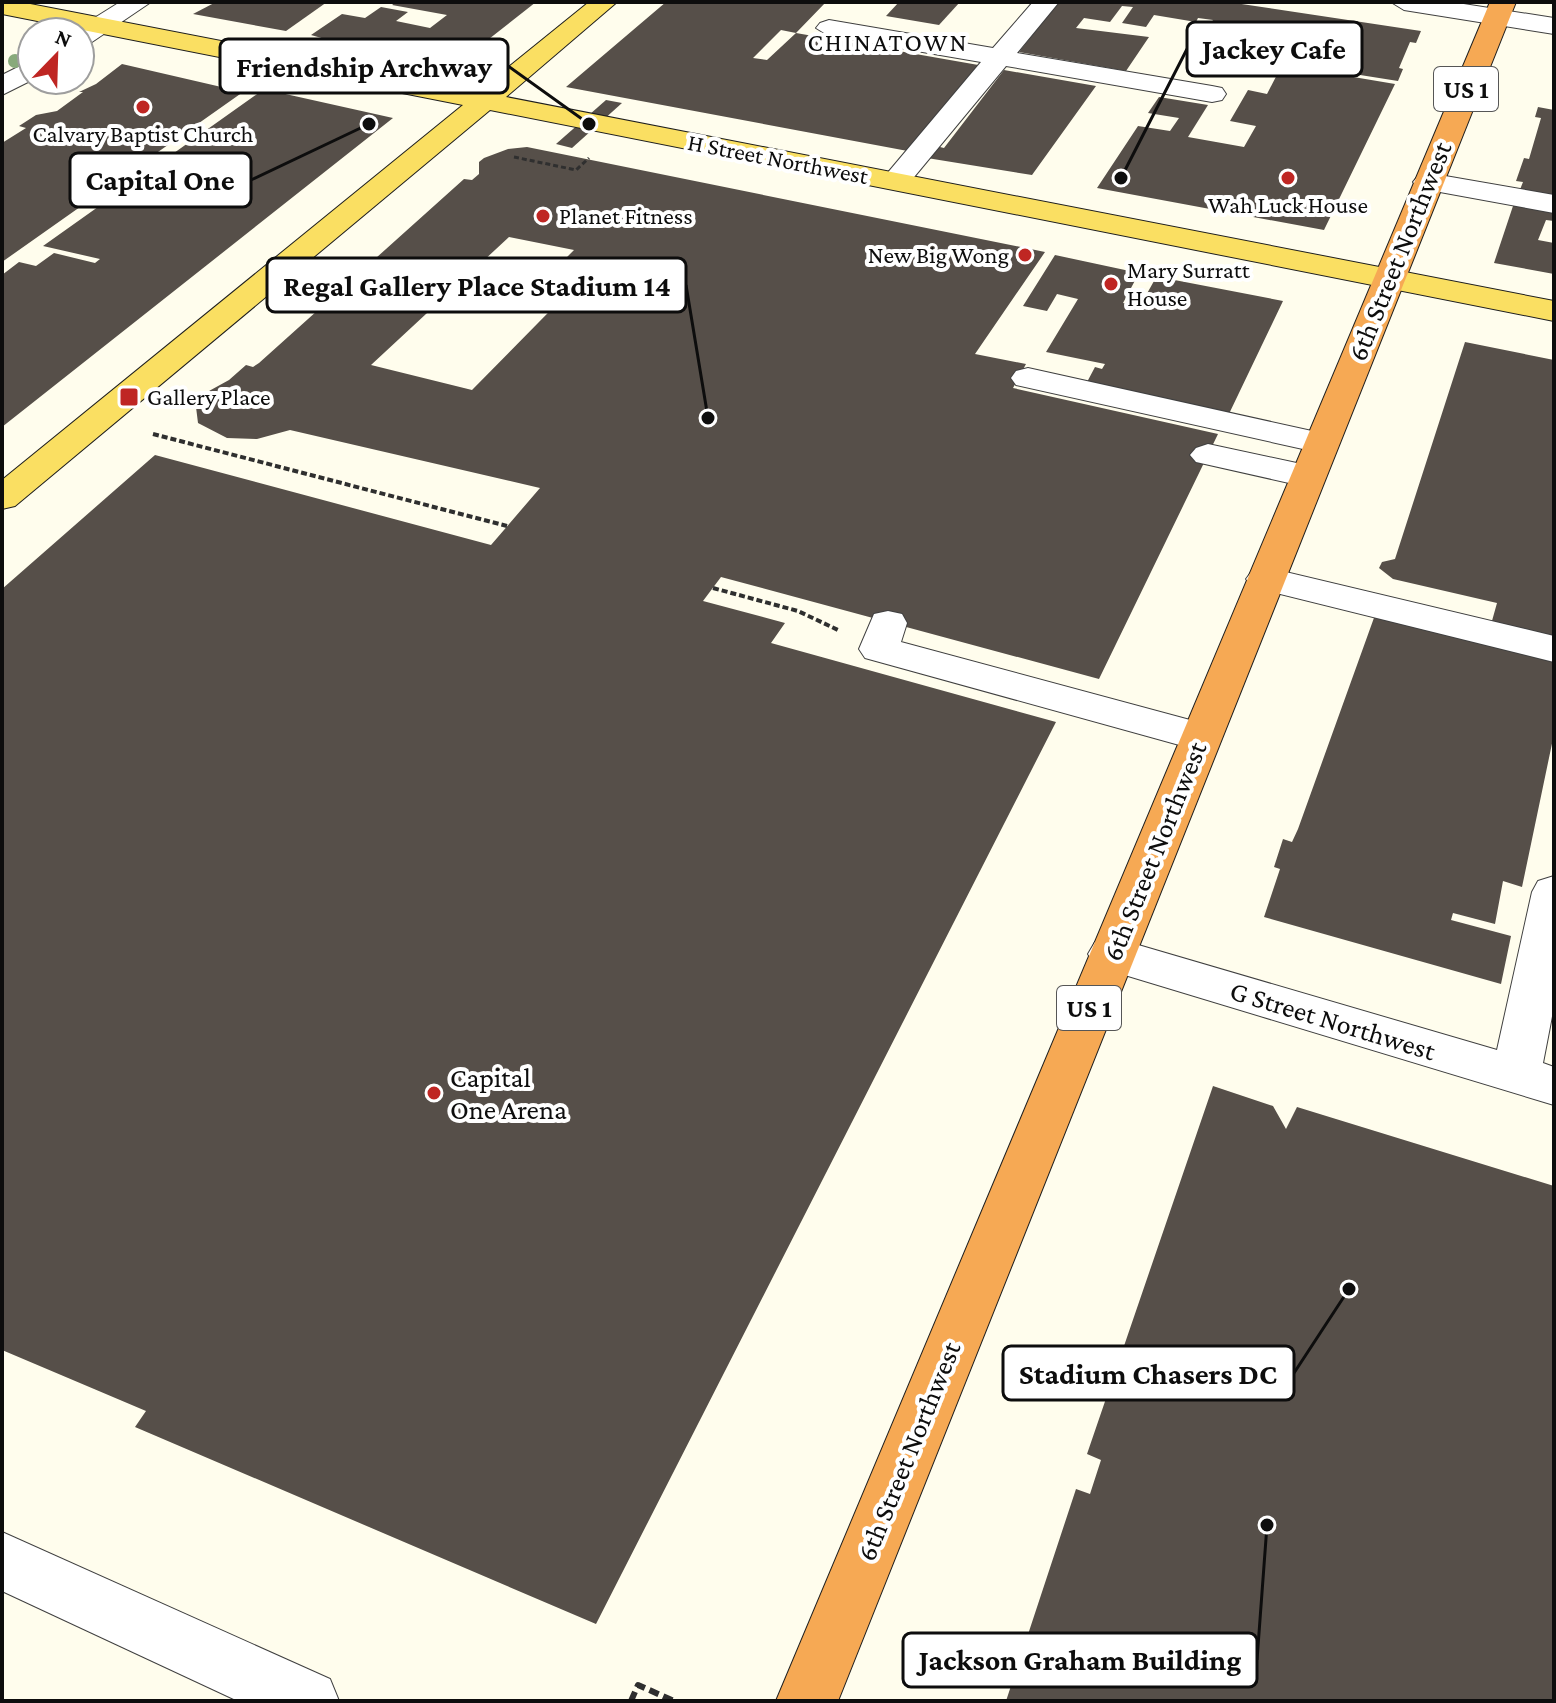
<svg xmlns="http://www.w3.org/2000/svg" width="1556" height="1703" font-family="'Crimson Pro',serif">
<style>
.building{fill:#564f49;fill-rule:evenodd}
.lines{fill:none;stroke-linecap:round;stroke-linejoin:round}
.minor-casing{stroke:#404040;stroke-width:2}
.major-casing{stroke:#1e1e1e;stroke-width:2}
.highway-casing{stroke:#1e1e1e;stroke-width:2}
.path-far2{stroke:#2f2f2f;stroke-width:3;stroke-dasharray:5 3;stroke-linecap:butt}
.path-far1{stroke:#2f2f2f;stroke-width:4;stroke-dasharray:6 3;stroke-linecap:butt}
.path{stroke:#2f2f2f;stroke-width:6;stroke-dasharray:10 5;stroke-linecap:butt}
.minor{fill:#fff;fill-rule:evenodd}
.major{fill:#fadf62;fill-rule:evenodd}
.highway{fill:#f6a954;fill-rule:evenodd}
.tree{fill:#88aa7b}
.poi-dot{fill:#bf2623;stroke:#fff;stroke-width:3}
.labels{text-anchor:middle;stroke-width:8;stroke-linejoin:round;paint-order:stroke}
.far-poi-label{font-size:24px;fill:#0d0d0d;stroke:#fff;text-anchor:start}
.far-street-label{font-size:24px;fill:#0d0d0d;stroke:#fff}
.far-neighbourhood-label{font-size:26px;letter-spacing:2px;fill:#0d0d0d;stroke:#fff}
.shield{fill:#fff;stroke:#565656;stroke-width:2}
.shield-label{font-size:26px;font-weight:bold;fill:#0d0d0d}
.street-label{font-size:28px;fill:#0d0d0d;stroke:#fff}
.poi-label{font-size:28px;fill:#0d0d0d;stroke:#fff;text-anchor:start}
.leader{fill:none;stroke:#0d0d0d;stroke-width:3}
.callout-dot{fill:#0d0d0d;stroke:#fff;stroke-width:3}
.callout{fill:#fff;stroke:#0d0d0d;stroke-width:3}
.callout-label{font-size:30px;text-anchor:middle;font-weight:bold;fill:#0d0d0d}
</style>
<rect width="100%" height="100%" fill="#fffded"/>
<g class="building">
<polygon points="216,2 327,2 286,31 193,14"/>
<polygon points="396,2 536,2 457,64 392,55 397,51 346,45 311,35 342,14 365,18 381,7 408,12 396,21 430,28 447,15 392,5"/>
<path d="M666,2h160l-30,31 188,33 -71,86 -347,-65zM781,30l15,3 -29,27 -14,-2z"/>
<polygon points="899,2 960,2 939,25 886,16"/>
<polygon points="1058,2 1228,2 1421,31 1416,43 1410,42 1399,68 1403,69 1398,81 1278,62 1281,57 1240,49 1249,35 1228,32 1221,44 1201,40 1213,20 1198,18 1196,22 1154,15 1146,27 1122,23 1133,7 1122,6 1110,22 1084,18 1076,28 1149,37 1126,71 1019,52"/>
<polygon points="122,64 243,92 2,262 2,143 26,128 19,126 36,115 57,111 83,92 79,92 96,84"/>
<polygon points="1282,65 1395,84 1324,230 1097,188 1138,126 1170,131 1179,118 1148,113 1159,97 1208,105 1188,137 1244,147 1256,126 1230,121 1248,90 1267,94"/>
<polygon points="1004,70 1096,86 1032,175 927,158 936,146 944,148"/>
<polygon points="272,91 393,118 2,427 2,275 19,262 36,266 54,253 95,263 100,259 43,246 260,92"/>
<polygon points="606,100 622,103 572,148 556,144"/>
<polygon points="1538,107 1554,110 1554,198 1519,192 1523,182 1516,181 1524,158 1529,159 1541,118 1535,117"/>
<path d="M527,147l518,105 -70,102 51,10 -13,24 205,46 -119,245 -378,-102 -18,24 82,22 -14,20 285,79 -460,902 -461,-197 11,-16 -144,-61v-761l153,-134 336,90 49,-57 -250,-58 -33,9 -30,-1 -29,-15 -2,-16 13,-16 20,-11 17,-15 7,2 6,-4 205,-184 8,1 7,-6v-12l5,-4 24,-9zM509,237l65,13 -7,7 30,6 -125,127 -101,-25z"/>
<polygon points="1515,200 1554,206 1554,221 1546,220 1538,240 1554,243 1554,274 1494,263"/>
<polygon points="1055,255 1139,273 1123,303 1140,306 1154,281 1162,282 1164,278 1283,301 1227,418 1086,384 1095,367 1102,369 1105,364 1046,352 1078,299 1057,294 1047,311 1023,306"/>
<polygon points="1465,342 1554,360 1554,643 1490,628 1497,603 1393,579 1379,568 1382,562 1395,559"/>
<polygon points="1375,615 1554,658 1554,734 1522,887 1503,881 1495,924 1453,913 1451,920 1511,936 1501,984 1264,917 1280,869 1274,867 1283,839 1292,842 1298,829"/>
<polygon points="1213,1086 1273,1106 1286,1129 1297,1107 1554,1186 1554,1701 1006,1701 1076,1489 1090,1494 1101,1460 1087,1454"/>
</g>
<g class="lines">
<defs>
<g id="minor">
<polygon points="120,2 151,2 89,44 80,46 80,32 72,32"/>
<polygon points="1033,2 1059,2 1017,53 1212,86 1222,88 1226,94 1222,100 1212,102 1006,66 905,188 885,188 880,182 885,176 981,62 829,36 816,28 820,23 829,20 993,48"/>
<polygon points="1391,2 1451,2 1554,18 1554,34 1404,10"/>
<polygon points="32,60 32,80 2,95 2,75"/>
<polygon points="1428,173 1554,195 1554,213 1418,188 1413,182 1418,176"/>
<polygon points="1028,368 1321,433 1333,436 1338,443 1333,450 1321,453 1016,385 1011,378 1016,371"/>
<polygon points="1208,444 1320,468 1325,476 1320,484 1307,487 1196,462 1190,455 1196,448"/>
<polygon points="1265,567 1554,636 1554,662 1252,587 1246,579 1252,571"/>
<polygon points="888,611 902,614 907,623 901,642 1216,727 1222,737 1216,747 1201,751 865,658 859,649 874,614"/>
<polygon points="1554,876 1554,1006 1543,1063 1554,1067 1554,1105 1095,966 1088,954 1095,942 1111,937 1497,1050 1532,892 1538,881"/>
<polygon points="2,1532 330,1679 339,1701 238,1701 2,1591"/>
</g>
<polygon id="major" points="2,2 20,2 479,91 589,2 617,2 506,97 1554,301 1554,321 490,110 15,506 2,509 2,480 463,105 2,14"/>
<polygon id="highway" points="1490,2 1516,2 838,1701 776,1701"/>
</defs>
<use href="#minor" class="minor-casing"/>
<use href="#major" class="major-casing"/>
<use href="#highway" class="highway-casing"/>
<polyline class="path-far2" points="514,157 576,170 589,158"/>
<g class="path-far1">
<polyline points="153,434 507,526"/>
<polyline points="713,588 798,611 838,630"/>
</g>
<polyline class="path" points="631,1701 638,1685 674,1701"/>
<use href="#minor" class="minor"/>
<use href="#major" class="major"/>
<use href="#highway" class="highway"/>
</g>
<circle class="tree" cx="15" cy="61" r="7"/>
<g class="poi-dot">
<circle cx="143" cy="107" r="8"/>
<circle cx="1288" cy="178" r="8"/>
<circle cx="543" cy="216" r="8"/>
<circle cx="1025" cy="255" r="8"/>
<circle cx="1111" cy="284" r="8"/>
<rect x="119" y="387" width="20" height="20" rx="4"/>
<circle cx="434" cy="1093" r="8"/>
</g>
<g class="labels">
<g class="far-poi-label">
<text x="143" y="142" text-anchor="middle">Calvary Baptist Church</text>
<text x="1288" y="213" text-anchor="middle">Wah Luck House</text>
<text x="559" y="224">Planet Fitness</text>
<text x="1009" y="263" text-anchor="end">New Big Wong</text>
<text x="1127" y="278">Mary Surratt<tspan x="1127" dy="28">House</tspan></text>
<text x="147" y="405">Gallery Place</text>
</g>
<g class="far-street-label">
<text transform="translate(778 159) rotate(11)" y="8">H Street Northwest</text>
</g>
<g class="far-neighbourhood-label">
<text x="888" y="51">CHINATOWN</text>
</g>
<g class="shield">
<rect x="1434" y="67" width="64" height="44" rx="6"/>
<rect x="1057" y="986" width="64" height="44" rx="6"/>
</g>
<g class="shield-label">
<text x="1466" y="98">US 1</text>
<text x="1089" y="1017">US 1</text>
</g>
<g class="street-label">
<text transform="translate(1399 251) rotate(-68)" y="10">6th Street Northwest</text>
<text transform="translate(1154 851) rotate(-68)" y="10">6th Street Northwest</text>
<text transform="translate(1333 1020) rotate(17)" y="10">G Street Northwest</text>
<text transform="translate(908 1451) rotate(-68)" y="10">6th Street Northwest</text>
</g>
<g class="poi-label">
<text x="450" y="1087">Capital<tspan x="450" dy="32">One Arena</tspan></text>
</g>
</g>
<path class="leader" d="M1121 178L1187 49M589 124L508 66M369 124L251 180M708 418L686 285M1349 1289L1294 1373M1267 1525L1257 1660"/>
<g class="callout-dot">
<circle cx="1121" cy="178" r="8"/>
<circle cx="589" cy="124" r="8"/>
<circle cx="369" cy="124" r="8"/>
<circle cx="708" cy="418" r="8"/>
<circle cx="1349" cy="1289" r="8"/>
<circle cx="1267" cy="1525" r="8"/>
</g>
<g class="callout">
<rect x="1187" y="22" width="175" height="54" rx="8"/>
<rect x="220" y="39" width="288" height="54" rx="8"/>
<rect x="70" y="153" width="181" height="54" rx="8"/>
<rect x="267" y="258" width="419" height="54" rx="8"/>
<rect x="1003" y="1346" width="291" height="54" rx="8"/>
<rect x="903" y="1633" width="354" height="54" rx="8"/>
</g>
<g class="callout-label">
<text x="1274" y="59">Jackey Cafe</text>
<text x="364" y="77">Friendship Archway</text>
<text x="160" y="190">Capital One</text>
<text x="477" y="296">Regal Gallery Place Stadium 14</text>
<text x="1148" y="1384">Stadium Chasers DC</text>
<text x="1080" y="1670">Jackson Graham Building</text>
</g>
<rect width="1556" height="1703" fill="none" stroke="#0d0d0d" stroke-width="8"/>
<g transform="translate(56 56) rotate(23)"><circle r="38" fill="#ffffff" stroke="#9e9e9e" stroke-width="2"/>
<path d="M0-6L14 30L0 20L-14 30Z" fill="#bf2623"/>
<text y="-12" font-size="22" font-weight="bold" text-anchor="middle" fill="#0d0d0d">N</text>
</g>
</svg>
